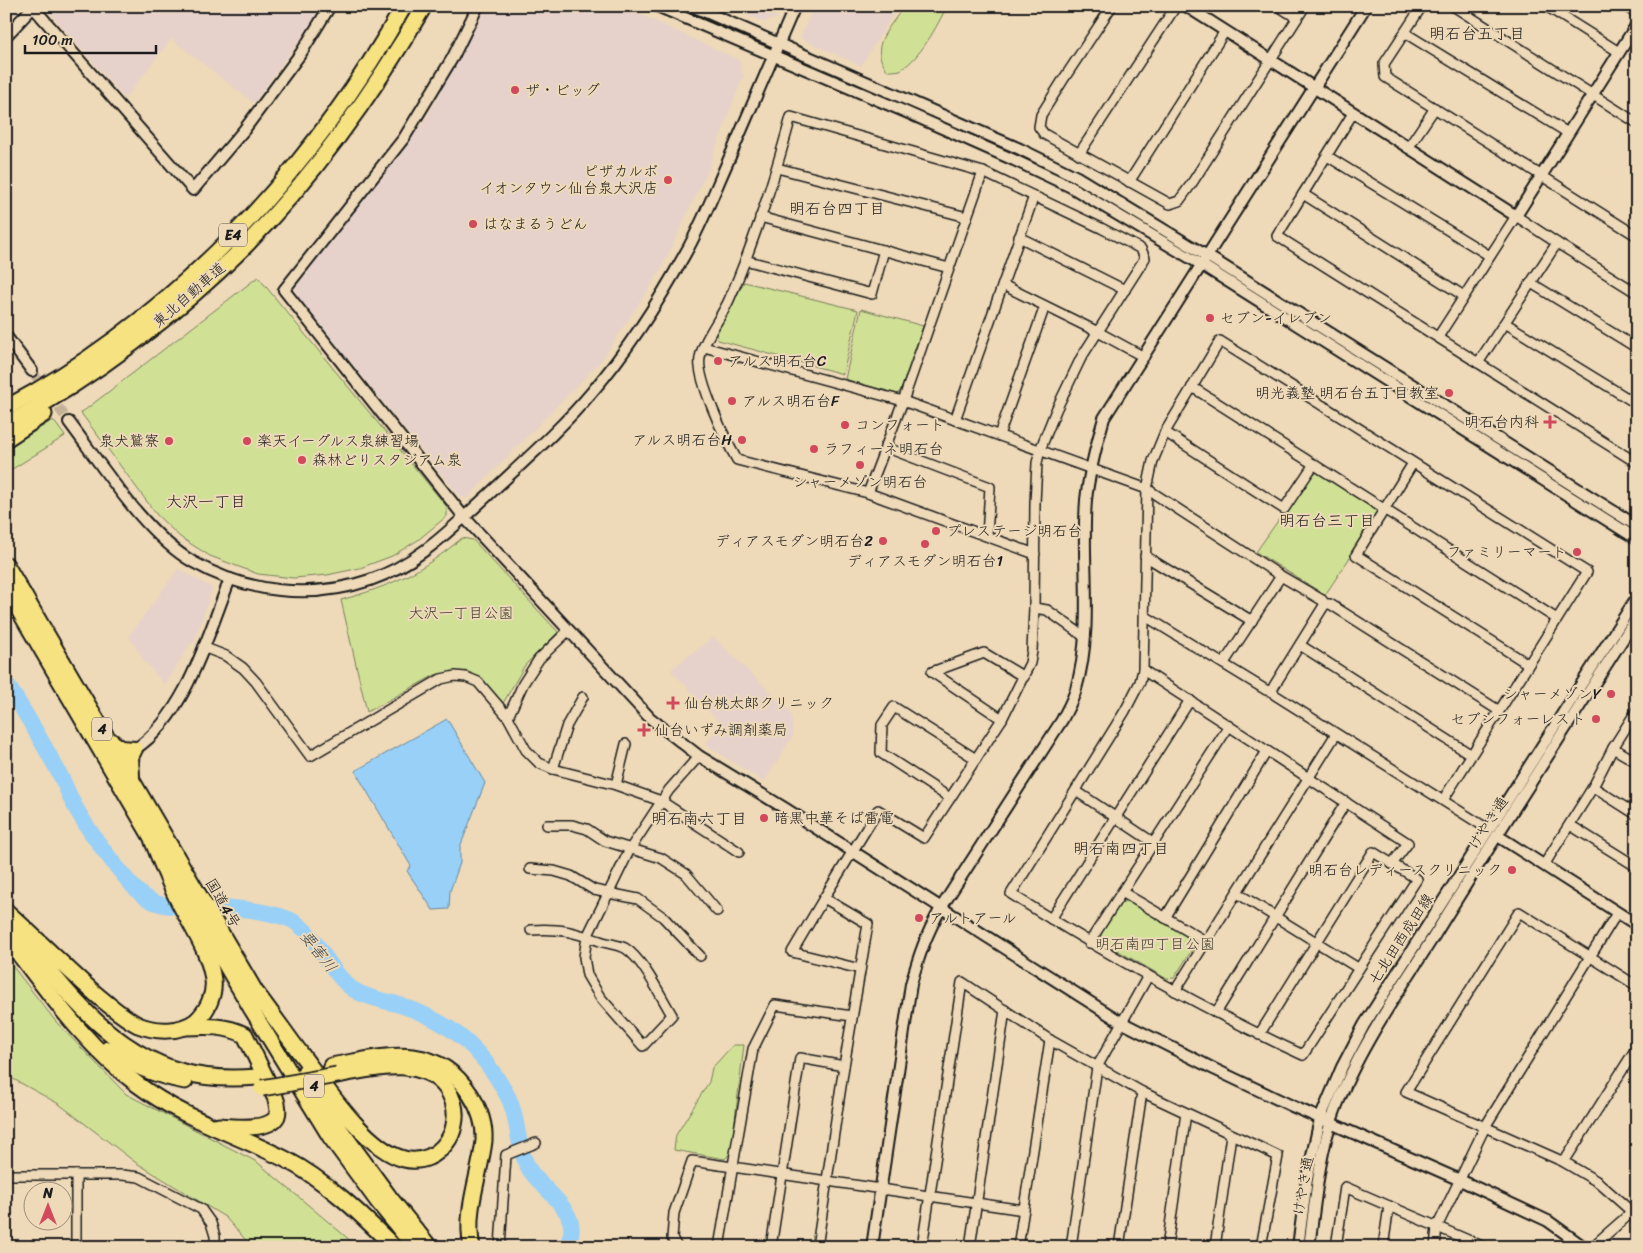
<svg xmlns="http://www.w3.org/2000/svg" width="1643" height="1253" font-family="Sriracha,'Klee One',sans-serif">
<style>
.built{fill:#e6d2ca}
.green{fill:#d0e196;stroke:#767e59}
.water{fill:#98d0f7;stroke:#66889f}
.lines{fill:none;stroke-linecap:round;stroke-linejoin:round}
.river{stroke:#98d0f7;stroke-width:16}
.tertiary-tunnel{stroke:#c4b399;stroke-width:10;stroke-dasharray:10 5;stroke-linecap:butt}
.minor-casing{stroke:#1c1c1c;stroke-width:12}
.tertiary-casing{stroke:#1c1c1c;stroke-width:14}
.trunk-casing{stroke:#1c1c1c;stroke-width:18}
.motorway-casing{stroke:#1c1c1c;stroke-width:19}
.minor{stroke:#eed9b8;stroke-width:9}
.tertiary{stroke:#eed9b8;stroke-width:10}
.trunk{stroke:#f6e281;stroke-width:14}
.motorway{stroke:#f6e281;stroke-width:15}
.motorway-bridge-casing{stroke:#1c1c1c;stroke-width:19;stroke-linecap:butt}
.motorway-bridge{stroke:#f6e281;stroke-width:15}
.poi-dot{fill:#d1495b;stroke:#eed9b8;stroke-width:2}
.labels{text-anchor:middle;stroke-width:4;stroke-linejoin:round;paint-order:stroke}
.shield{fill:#eed9b8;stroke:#5b554b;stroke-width:1}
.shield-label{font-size:14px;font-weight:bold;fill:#1c1c1c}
.poi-label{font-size:15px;fill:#1c1c1c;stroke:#eed9b8;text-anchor:start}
.street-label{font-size:15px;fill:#1c1c1c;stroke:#eed9b8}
.park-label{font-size:15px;fill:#404334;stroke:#eed9b8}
.neighbourhood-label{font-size:16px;fill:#1c1c1c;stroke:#eed9b8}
.water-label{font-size:16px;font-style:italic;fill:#3b4953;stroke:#eed9b8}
</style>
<rect width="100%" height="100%" fill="#eed9b8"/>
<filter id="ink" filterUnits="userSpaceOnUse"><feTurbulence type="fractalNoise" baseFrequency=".02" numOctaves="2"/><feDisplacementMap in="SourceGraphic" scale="10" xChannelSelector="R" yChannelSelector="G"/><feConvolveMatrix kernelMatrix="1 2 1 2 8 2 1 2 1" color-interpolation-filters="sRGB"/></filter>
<g filter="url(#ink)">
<g class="built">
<polygon points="47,6 321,6 306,31 254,103 171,39 125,99 47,10"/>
<polygon points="487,6 622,6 739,60 743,76 707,172 660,271 601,361 467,498 460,497 297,297 296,286 425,120"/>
<polygon points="727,6 782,6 776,18 764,22"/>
<polygon points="814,6 898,6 861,66 804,40 801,36"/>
<polygon points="178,569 212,588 194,643 191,643 165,685 144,661 129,636"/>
<polygon points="713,637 791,712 793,736 764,782 705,744 721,724 671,670"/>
</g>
<g class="green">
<path d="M904,6h43c-10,20 -27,53 -47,64 -4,1 -9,1 -12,1 -21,-24 2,-43 16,-65z"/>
<polygon points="258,277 447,507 447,516 418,540 392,556 360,568 327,575 294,578 258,574 210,556 180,537 157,515 81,413"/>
<polygon points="744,282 858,310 843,374 718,340 716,334"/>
<polygon points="861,309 923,326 901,390 897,394 845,379"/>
<polygon points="53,420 65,436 6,473 6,449"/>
<polygon points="1318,472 1376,508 1378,515 1325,595 1256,552 1310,475"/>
<path d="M462,538l11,2 85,92 -33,33 -23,40 -20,-24 -29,-9 -18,3 -68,37 -26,-112c50,-14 81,-28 121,-62z"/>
<polygon points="1128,900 1191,937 1195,945 1174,978 1167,979 1101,941 1101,934 1119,904"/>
<polygon points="6,958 57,1023 126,1094 257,1162 358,1247 252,1247 225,1217 135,1162 59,1104 6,1075"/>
<polygon points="733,1045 744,1045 731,1152 725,1159 674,1150 676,1135 709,1082 712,1068"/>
</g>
<polygon class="water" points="447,719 485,783 460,847 460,863 450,891 449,909 433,910 407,871 411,866 355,771"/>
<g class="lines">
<path class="river" d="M6,683c19,29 37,60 53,90 5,9 9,19 13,28 12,23 28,45 44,65 8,10 16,21 26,29 20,17 51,10 75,12 23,1 48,4 69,11 29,9 42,55 68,72 14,9 34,11 49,16 49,17 78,42 103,87 14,24 9,55 25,79 14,20 57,45 34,75"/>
<polyline class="tertiary-tunnel" points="32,371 69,422"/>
<defs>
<g id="minor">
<polyline points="1112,6 1063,80 1041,115 1039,127 1044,134 1170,204 1179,201 1192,183 1305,6"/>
<polyline points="1278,6 1297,18"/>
<polyline points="1422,6 1384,64 1385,77 1637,236"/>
<polyline points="1453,6 1637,123"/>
<polyline points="1546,6 1619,52"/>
<polyline points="1625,6 1637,14"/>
<polyline points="1405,33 1568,133"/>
<polyline points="1353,113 1277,236 1637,463"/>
<polyline points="1408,148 1435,108"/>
<polyline points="1079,154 1176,6"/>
<polyline points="1327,156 1490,256"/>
<polyline points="777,168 967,217 903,401 868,493"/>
<polyline points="1129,182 1225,31"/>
<polyline points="1303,194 1464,296"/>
<polyline points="760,217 949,268"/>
<polyline points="967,217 983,172"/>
<polyline points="1019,237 1125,290"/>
<polyline points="745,260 872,294 884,250"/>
<polyline points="1531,283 1637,348"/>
<polyline points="1003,285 1098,332 1144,357"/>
<polyline points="1505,323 1637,404"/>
<polyline points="1438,337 1516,216 1557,243 1637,293"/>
<polyline points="704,347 903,401 1147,489 1281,576 1322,600 1325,604 1274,686 1272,691 1275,695 1488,829"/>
<polyline points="1478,363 1557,243"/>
<polyline points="1192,387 1557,619"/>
<polyline points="955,420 1034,196"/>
<polyline points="1165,432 1284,509 1314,464"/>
<polyline points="999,435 1045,306"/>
<polyline points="885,447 990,487 987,536"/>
<polyline points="1413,463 1356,555 1528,664"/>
<polyline points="1145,556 1252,621"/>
<polyline points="1325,604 1330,604 1498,710"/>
<polyline points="1034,608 1047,610 1085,637"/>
<polyline points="1145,616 1266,690 1272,691"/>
<polyline points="1300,645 1470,754"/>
<polyline points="203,647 226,656 243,668 256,682 310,756 441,679 455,676 466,677 478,682 508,717 526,750 539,763 553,769 616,785 661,801 739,852"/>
<polyline points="1224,663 1281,576"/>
<polyline points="1143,670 1408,843 1392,864"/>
<polyline points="508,717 523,684 539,659 568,631"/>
<polyline points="1002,719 932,672 984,653 1024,677"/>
<polyline points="1613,748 1637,762"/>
<polyline points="553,769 567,725 583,697"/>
<polyline points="616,785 626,744"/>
<polyline points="1593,787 1637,815"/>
<polyline points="1076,791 1154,843"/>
<polyline points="950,798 881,753 882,725 894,707 976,759"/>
<polyline points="547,825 572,825 587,829 605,841 661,858 686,874 717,911"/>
<polyline points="1570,825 1637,867"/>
<polyline points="1544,865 1593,787 1613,748 1637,710"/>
<polyline points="530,869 554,871 571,876 594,890 638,899 663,917 700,956"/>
<polyline points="1122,892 1205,941"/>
<polyline points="1237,893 1358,968"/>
<polyline points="824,898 792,952 860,969"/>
<polyline points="1165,918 1267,751"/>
<polyline points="1051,919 1190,700"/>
<path d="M531,930c31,-2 42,2 72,12 7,2 16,3 22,6 18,11 36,49 47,67l-29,31 -43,-49 -13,-22 -3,-18 3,-20 43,-88 39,-59 30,-34"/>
<polyline points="1089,943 1229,726"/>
<polyline points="1637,986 1519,912 1406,1092 1564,1162 1598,1182 1632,1212 1637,1218"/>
<polyline points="1175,991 1336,734"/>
<polyline points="1216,1013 1346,802"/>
<path d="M1259,1035l114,-183 44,27 -114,176c-102,-47 -198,-102 -292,-161l114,-183 15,-29 3,-12 4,-181 6,-28 12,-29 55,-91 367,231 -144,228"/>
<polyline points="1564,1162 1637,1047"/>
<polyline points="6,1175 122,1175 139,1177 201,1209 211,1223 215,1236 215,1247"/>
<polyline points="76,1175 76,1247"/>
<polyline points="500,1247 506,1155 536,1143"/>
<polyline points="677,1247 672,1238 674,1213 692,1161 1024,1210"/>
<polyline points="719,1247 753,1049 775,1005 852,1016"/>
<polyline points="771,1247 800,1058 844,1066"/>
<path d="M817,1247l27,-181 24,-142 -44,-26 54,-88 46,28 78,-119 28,-56 2,-12 2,-43 1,-105 2,-40 3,-13 16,-40 25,-52 64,-100 -4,-9 -40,-21 -118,-56 -192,-55c-17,62 -36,124 -62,183 -7,16 -27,42 -29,58 -4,20 26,83 37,102l131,33 167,61"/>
<polyline points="922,1247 962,982 1050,1040 1142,1092 1278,1156 1261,1247"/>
<polyline points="970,1247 1005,1010"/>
<polyline points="1018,1247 1050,1040"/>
<polyline points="1071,1247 1097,1067 1148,976"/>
<polyline points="1119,1247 1142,1092"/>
<polyline points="1167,1247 1186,1113"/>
<polyline points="1215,1247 1231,1135"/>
<polyline points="1336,1247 1345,1187 1484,1247"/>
<polyline points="1383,1247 1389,1206"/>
<polyline points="1435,1247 1437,1227 1485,1127 1617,913"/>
<polyline points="1592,1247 1632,1212 1637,1205"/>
</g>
<g id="tertiary">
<polyline points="478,6 453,57 404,138 284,290 464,517 650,718 699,756 786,809 1121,1022 1214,1069 1292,1106 1460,1180 1548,1221 1584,1247"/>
<polyline points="657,6 906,112 1014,160 1071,187 1202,265 1637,539"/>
<polyline points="692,6 1020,149 1077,177 1217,262 1637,526"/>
<polyline points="1186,6 1516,216 1637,24"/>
<polyline points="33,7 193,190 244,130 301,53 330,6"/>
<polyline points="6,36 34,6"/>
<polyline points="6,336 32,371"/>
<path d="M69,422c34,45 76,112 124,140 54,31 118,38 177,18 46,-15 81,-51 116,-83 36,-34 74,-67 106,-105 36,-42 66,-89 93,-138 17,-30 30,-64 44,-95 22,-51 44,-102 66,-153"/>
<path d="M135,749c51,-33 73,-115 95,-170"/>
<polyline points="1498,836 1637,925"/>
<path d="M872,1247l39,-263c8,-29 15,-49 30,-76l121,-188c5,-10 11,-20 14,-31 18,-61 5,-127 10,-189 3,-28 10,-54 18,-82l262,-412"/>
<polyline points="1298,1247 1307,1179 1320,1119 1342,1067 1364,1025 1637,597"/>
<path d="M1309,1247c6,-44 10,-93 25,-134 22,-61 65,-122 100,-177 66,-107 135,-213 203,-319"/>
</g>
<g id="trunk">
<polyline points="6,564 263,1004"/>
<polyline points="6,589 250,1007 330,1137 377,1201 414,1247"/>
<polyline points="109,739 121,748 135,749 131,757 132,776"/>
<polyline points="305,1071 341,1130 392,1200 430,1247"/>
</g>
<g id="motorway">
<path d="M6,408c169,-90 304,-236 398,-402"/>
<path d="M6,425c87,-48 169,-109 239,-179 70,-71 129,-154 179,-240"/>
<polyline points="6,439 44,414"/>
<path d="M6,911c31,28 61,58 92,85 12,10 26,22 40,29 18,7 42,8 58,-4 11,-10 19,-26 17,-41 -4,-31 -25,-58 -38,-86 -8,-17 -15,-35 -22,-52"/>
<path d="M18,930c42,57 93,122 165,142 25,7 50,7 75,5"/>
<path d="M6,937c40,51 78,108 131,147 45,34 98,50 148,75 42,22 76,55 109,88"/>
<path d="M257,994c16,21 31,43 47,64 22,30 63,92 100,101 8,2 18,1 25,-2 13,-6 23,-19 25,-32 3,-13 0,-25 -7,-36 -25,-35 -76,-20 -110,-14"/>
<path d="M185,1027c22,-1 41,-2 60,8l30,62c2,5 4,14 2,19 -7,15 -45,11 -58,10"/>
<path d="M108,1049c23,16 49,27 77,32"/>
<path d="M331,1066c52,-9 104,-26 139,28 9,14 15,31 14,47 -4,35 -20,70 -12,106"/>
</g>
</defs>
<use href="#minor" class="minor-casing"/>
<use href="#tertiary" class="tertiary-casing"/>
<use href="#trunk" class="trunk-casing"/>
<use href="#motorway" class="motorway-casing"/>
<use href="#minor" class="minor"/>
<use href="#tertiary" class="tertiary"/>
<use href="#trunk" class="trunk"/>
<use href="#motorway" class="motorway"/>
<defs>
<polyline id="motorway-bridge" points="262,1088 337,1075"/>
</defs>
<use href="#motorway-bridge" class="motorway-bridge-casing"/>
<use href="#motorway-bridge" class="motorway-bridge"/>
</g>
</g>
<g class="poi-dot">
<circle cx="515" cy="90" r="5"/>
<circle cx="668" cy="180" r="5"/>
<circle cx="473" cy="224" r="5"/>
<circle cx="1210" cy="318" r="5"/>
<circle cx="718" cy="361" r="5"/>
<circle cx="1449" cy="393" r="5"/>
<circle cx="732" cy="401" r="5"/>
<path d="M1547.5 414.5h5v5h5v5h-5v5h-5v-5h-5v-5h5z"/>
<circle cx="845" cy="425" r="5"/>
<circle cx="742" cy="440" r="5"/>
<circle cx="169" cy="441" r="5"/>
<circle cx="247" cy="441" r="5"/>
<circle cx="814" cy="449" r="5"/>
<circle cx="302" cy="460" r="5"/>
<circle cx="860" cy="465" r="5"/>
<circle cx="936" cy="531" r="5"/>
<circle cx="883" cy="541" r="5"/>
<circle cx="925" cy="544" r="5"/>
<circle cx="1577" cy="552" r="5"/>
<circle cx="1611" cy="694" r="5"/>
<path d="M670.5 695.5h5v5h5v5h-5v5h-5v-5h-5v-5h5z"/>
<circle cx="1596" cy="719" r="5"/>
<path d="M641.5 722.5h5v5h5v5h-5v5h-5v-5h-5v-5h5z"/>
<circle cx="764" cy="818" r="5"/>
<circle cx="1512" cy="870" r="5"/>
<circle cx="919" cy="918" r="5"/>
</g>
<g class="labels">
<g class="shield">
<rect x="219" y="223.5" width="28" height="23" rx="4"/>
<rect x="92" y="717.5" width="20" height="23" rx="4"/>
<rect x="304" y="1074.5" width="20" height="23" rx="4"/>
</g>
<g class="shield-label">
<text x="233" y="240">E4</text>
<text x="102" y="734">4</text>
<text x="314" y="1091">4</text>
</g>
<g class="poi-label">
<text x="525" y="95">ザ・ビッグ</text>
<text x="658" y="176" text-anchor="end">ピザカルボ<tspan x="658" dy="17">イオンタウン仙台泉大沢店</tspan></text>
<text x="483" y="229">はなまるうどん</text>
<text x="1220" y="323">セブン-イレブン</text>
<text x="728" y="366">アルス明石台C</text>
<text x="1439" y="398" text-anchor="end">明光義塾 明石台五丁目教室</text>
<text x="742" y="406">アルス明石台F</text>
<text x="1539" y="427" text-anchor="end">明石台内科</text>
<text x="855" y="430">コンフォート</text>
<text x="732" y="445" text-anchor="end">アルス明石台H</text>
<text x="159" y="446" text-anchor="end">泉犬鷲寮</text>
<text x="257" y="446">楽天イーグルス泉練習場</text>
<text x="824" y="454">ラフィーネ明石台</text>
<text x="312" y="465">森林どりスタジアム泉</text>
<text x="860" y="487" text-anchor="middle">シャーメゾン明石台</text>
<text x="946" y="536">プレステージ明石台</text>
<text x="873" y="546" text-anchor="end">ディアスモダン明石台2</text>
<text x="1567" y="557" text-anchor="end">ファミリーマート</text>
<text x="925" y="566" text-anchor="middle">ディアスモダン明石台1</text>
<text x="1601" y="699" text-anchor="end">シャーメゾンY</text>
<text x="684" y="708">仙台桃太郎クリニック</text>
<text x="1586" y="724" text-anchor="end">セブンフォーレスト</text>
<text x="654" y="735">仙台いずみ調剤薬局</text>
<text x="774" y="823">暗黒中華そば雷電</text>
<text x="1502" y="875" text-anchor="end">明石台レディースクリニック</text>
<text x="929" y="923">アルトアール</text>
</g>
<g class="street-label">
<text transform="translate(189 295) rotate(-41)" y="5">東北自動車道</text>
<text transform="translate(1488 823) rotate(-57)" y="5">けやき通</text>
<text transform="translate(223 903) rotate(60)" y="5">国道4号</text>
<text transform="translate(1401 939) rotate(-57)" y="5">七北田西成田線</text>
<text transform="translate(1303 1186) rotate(-80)" y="5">けやき通</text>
</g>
<g class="park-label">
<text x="461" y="618">大沢一丁目公園</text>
<text x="1155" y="949">明石南四丁目公園</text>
</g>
<g class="neighbourhood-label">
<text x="1477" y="39">明石台五丁目</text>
<text x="837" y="214">明石台四丁目</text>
<text x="206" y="507">大沢一丁目</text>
<text x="1327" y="526">明石台三丁目</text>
<text x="699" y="824">明石南六丁目</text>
<text x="1121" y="854">明石南四丁目</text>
</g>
<g class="water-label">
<text transform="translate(319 951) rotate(52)" y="6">要害川</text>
</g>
</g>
<rect width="1643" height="1253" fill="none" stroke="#eed9b8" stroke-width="25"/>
<rect x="12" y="12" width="1618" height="1228" fill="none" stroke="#1c1c1c" stroke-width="2" filter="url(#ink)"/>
<g transform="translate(48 1206)"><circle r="24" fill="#eed9b8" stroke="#9a8d7a"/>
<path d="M0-4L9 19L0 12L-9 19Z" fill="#d1495b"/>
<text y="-8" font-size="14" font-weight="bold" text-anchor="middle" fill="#1c1c1c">N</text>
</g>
<path d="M25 45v8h131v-8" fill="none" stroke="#1c1c1c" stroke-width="2.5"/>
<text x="32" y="45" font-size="15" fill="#1c1c1c" stroke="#eed9b8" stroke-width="4" paint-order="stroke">100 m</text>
</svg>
